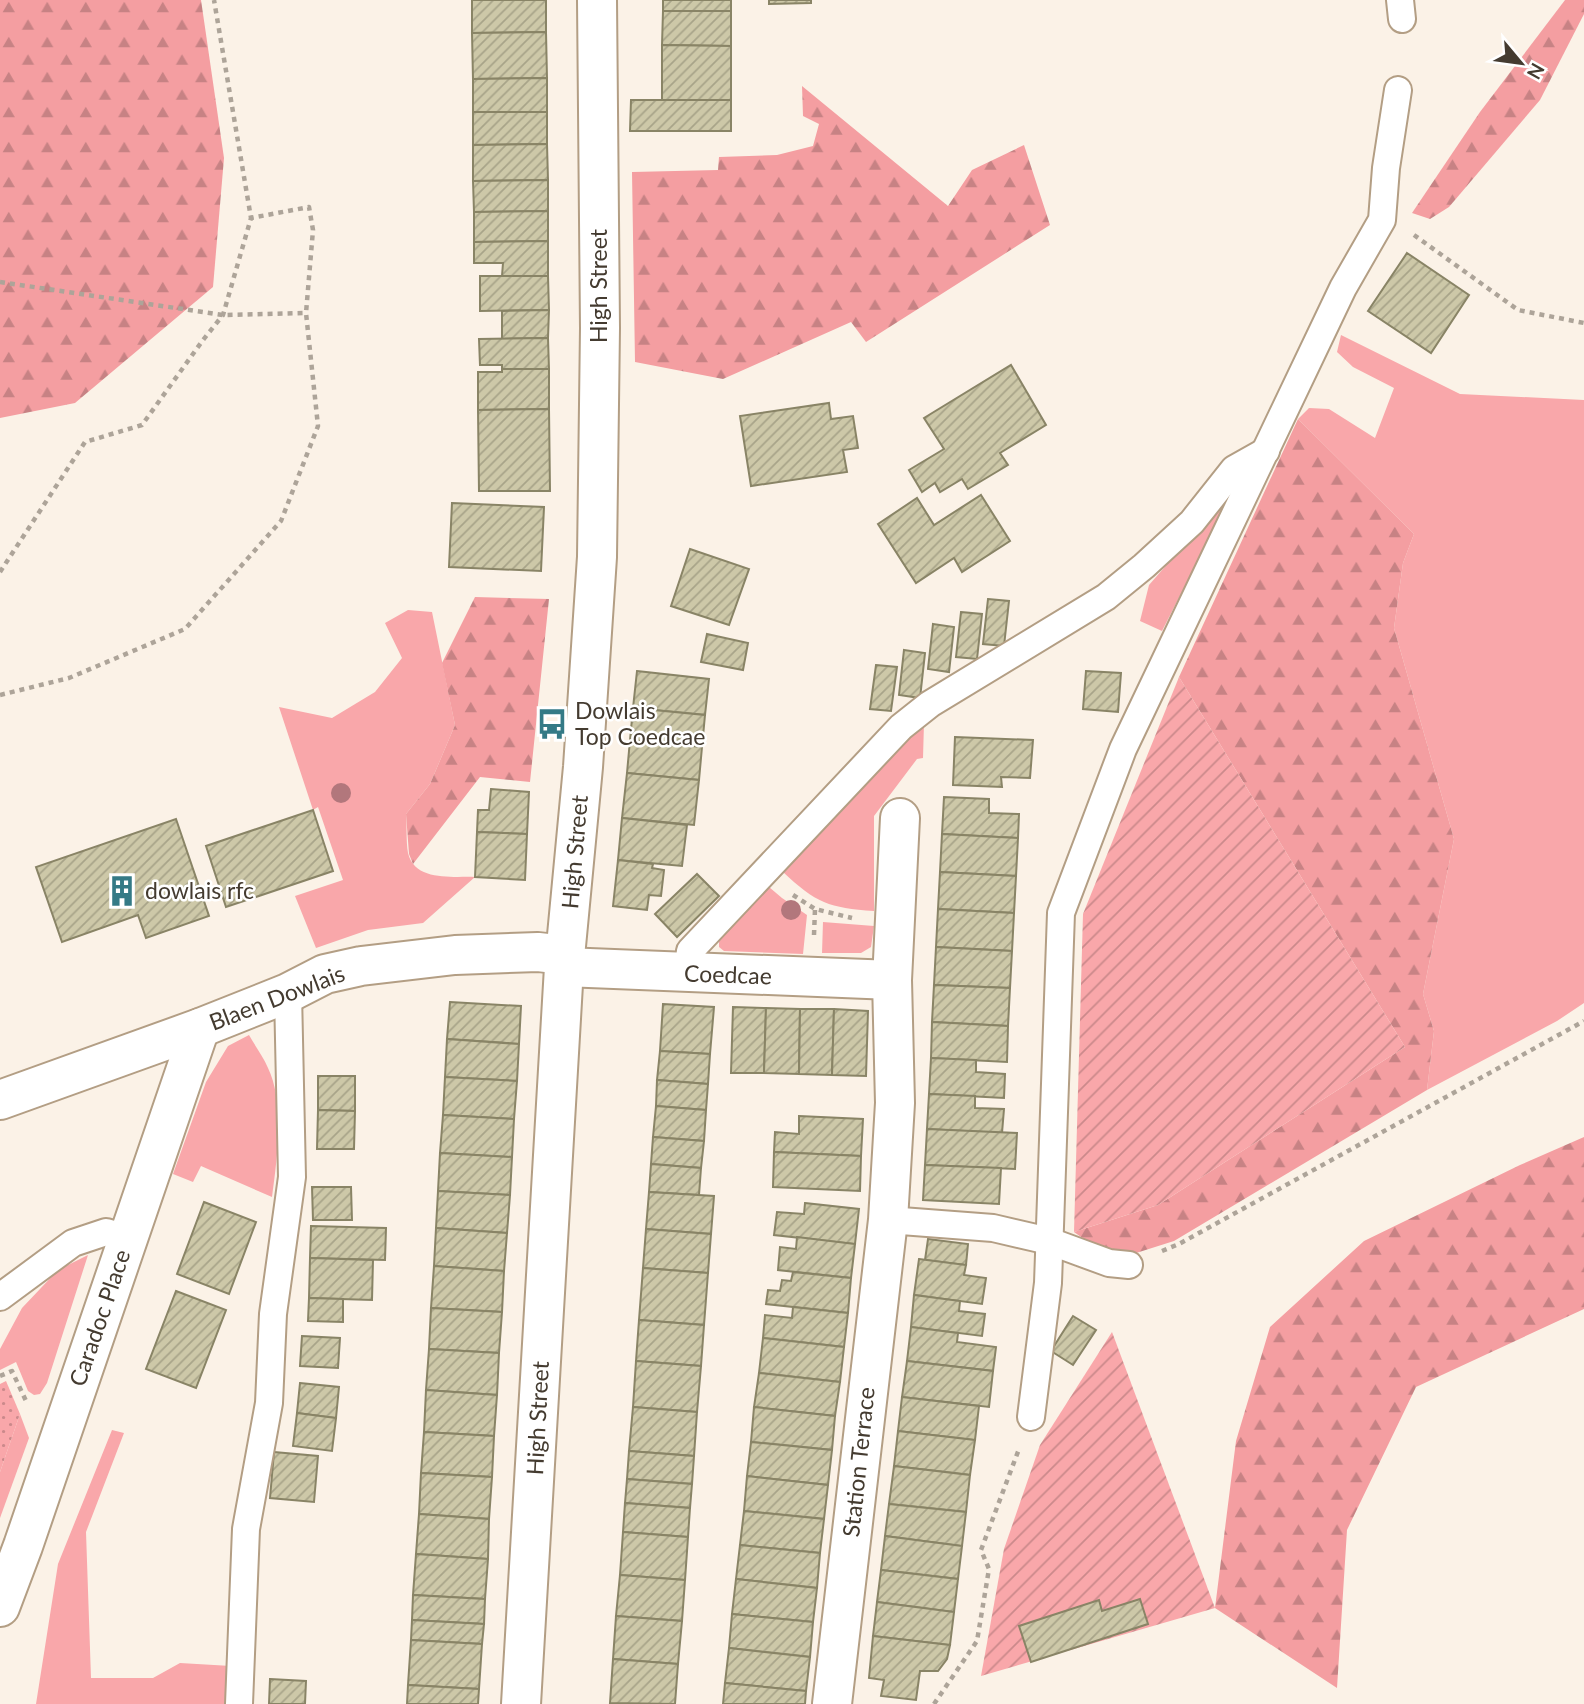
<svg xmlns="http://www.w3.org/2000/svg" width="1584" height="1704" font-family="Lato,sans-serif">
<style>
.grass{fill:#f9a7aa}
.forest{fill:url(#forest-firs)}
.park{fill:url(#park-dots)}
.garden{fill:url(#garden-furrows)}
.building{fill:url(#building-hatch);stroke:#898466;stroke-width:2}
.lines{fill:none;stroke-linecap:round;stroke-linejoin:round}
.service-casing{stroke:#b39e84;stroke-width:30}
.minor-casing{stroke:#b39e84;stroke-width:42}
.tertiary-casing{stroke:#b39e84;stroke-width:42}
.path{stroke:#ada499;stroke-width:4.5;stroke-dasharray:5 5;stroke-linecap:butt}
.service{stroke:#fff;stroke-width:26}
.minor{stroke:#fff;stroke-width:38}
.tertiary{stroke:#fff;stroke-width:38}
.tree{fill:#b2777c}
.labels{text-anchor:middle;stroke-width:5;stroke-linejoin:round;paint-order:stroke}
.street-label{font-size:23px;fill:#443b30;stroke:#fff}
.poi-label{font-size:23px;fill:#443b30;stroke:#fff;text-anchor:start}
</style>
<defs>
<pattern id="forest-firs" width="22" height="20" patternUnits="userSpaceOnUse" patternTransform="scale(1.75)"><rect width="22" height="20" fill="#f49ea1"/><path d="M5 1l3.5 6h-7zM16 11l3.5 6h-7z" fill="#c78284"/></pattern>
<pattern id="park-dots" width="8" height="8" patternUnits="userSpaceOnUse" patternTransform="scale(1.75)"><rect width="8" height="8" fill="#f9a7aa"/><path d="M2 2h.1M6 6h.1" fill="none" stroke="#cb898b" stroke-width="1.8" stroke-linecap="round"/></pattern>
<pattern id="garden-furrows" width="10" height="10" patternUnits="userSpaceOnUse" patternTransform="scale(1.75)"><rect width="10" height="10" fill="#f9a7aa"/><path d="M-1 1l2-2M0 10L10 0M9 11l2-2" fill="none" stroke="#cb898b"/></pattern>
<pattern id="building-hatch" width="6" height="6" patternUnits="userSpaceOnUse" patternTransform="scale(1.75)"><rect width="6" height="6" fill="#cdc8a8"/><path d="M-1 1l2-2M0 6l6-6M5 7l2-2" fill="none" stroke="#a8a489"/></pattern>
</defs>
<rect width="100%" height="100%" fill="#fbf2e7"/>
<g class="grass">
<polygon points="1341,335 1460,394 1584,400 1584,1003 1557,1021 1427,1090 1434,1031 1423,994 1454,839 1394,628 1403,563 1414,534 1298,419 1309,408 1329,409 1375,438 1394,388 1353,367 1337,352"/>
<polygon points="1235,487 1162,631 1140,621 1149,585"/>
<path d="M408,610l24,2 23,113 -25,59 -24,30c1,13 0,27 2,39 7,29 45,23 67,24l-52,46 -55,7 -52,18 -21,-52 48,-16 -25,-73 -5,3 -34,-103 53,11 43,-26 27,-34 -17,-35z"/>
<path d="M924,723l-1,35 -6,1 -43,57v95c-45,-3 -58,-8 -91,-39l125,-135z"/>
<polygon points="769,887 782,898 807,915 803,954 724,951 719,947 719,940"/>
<polygon points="823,922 874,926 871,947 861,953 822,953"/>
<path d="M249,1035c6,11 14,21 19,33 17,35 9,91 4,129l-71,-31 -8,16 -20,-8 33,-92 22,-36z"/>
<polygon points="88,1255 47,1383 40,1394 34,1395 28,1391 16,1362 0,1370 0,1349 22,1308 58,1270"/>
<polygon points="20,1414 29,1438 0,1518 0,1472"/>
<polygon points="112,1430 124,1433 86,1532 91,1678 153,1678 180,1663 231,1666 230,1704 36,1704 58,1564"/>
</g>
<g class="forest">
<polygon points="0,0 201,0 224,158 213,287 75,403 0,418"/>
<polygon points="1565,0 1584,0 1584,14 1540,100 1449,207 1430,219 1412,213 1480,112"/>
<polygon points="802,86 948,206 972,170 1024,145 1050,225 866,342 851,322 723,379 635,362 632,172 718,170 719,157 777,155 813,146 819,124 803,116"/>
<polygon points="1298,419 1414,534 1403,563 1394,628 1454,839 1423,994 1434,1031 1427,1090 1174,1241 1133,1254 1104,1253 1074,1232 1158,1205 1405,1047 1179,677"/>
<polygon points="475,597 549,599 530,782 480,777 413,864 409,854 406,814 430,784 455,725 442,663"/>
<polygon points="1584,1137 1584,1309 1416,1387 1347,1530 1337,1688 1215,1608 1236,1441 1270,1327 1364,1241 1520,1165"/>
</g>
<polygon class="park" points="6,1381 20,1414 0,1472 0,1384"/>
<g class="garden">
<polygon points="1179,677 1405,1047 1158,1205 1074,1232 1083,914"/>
<polygon points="1112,1332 1215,1608 981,1676 1004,1549 1040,1445"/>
</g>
<g class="building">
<polygon points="472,0 546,0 546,32 472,33"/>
<rect x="663" y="0" width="68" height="11"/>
<polygon points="769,0 811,0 811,3 769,4"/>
<polygon points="663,11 731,11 731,46 662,45"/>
<polygon points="546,32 547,78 473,79 472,33"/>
<polygon points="662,45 731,46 731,100 662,100"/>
<polygon points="547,78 547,112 473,112 473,79"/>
<polygon points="631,100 731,100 731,131 630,131"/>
<polygon points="473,112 547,112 547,144 473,145"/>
<polygon points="547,144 548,180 473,181 473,145"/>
<polygon points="548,180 548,211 474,212 473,181"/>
<polygon points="548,211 548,241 474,242 474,212"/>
<polygon points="548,241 548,276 502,276 503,263 474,263 474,242"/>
<polygon points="1407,253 1469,295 1431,353 1368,311"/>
<polygon points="480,276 548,276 549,310 480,311"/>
<polygon points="549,310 548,338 502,339 502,311"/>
<polygon points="548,338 549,369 502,369 502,365 480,365 479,339"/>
<polygon points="1011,365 1046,425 1000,453 1008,465 968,489 962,479 940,492 935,483 922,492 909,470 944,449 924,418"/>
<polygon points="502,369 549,369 549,409 478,410 478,372 502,372"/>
<polygon points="829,403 831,419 853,416 858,448 843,450 847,472 751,486 740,416"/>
<polygon points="549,409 550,491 479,491 478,410"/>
<polygon points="981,495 1010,541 962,572 954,558 916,583 878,524 917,498 934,525"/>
<polygon points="452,503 544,507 541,571 449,567"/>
<polygon points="690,549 749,569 729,625 671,606"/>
<polygon points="988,599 1009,601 1004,646 983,644"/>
<polygon points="961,612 982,614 977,659 956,657"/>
<polygon points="933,624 954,627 949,672 928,669"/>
<polygon points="707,634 748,643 743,670 701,662"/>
<polygon points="904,650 925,653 920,698 899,695"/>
<polygon points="876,665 897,667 891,711 870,709"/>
<polygon points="637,671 709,679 705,715 633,708"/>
<polygon points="1086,671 1121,673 1118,712 1083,709"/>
<polygon points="633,708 705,715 702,747 630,740"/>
<polygon points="955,737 1033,740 1030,778 1001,777 1002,787 953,785"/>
<polygon points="630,740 702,747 699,780 627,773"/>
<polygon points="627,773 699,780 694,825 622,818"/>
<polygon points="491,789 529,792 527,834 477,832 478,810 489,810"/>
<polygon points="944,797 989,799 989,813 1019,814 1018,838 942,834"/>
<polygon points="313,810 333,871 226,907 206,846"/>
<polygon points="622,818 687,825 682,866 618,860"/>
<polygon points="176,819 209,916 146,938 138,915 62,942 36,867"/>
<polygon points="477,832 527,834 525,880 475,877"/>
<polygon points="942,834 1018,838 1016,876 940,872"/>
<polygon points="618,860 653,864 652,868 664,870 661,896 649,895 647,910 613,906"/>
<polygon points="940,872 1016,876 1014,913 938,909"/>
<polygon points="697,874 719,896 677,937 655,914"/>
<polygon points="938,909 1014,913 1012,951 936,947"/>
<polygon points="936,947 1012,951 1010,988 934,985"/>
<polygon points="934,985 1010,988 1008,1026 932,1022"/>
<polygon points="450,1002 521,1006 519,1044 447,1039"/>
<polygon points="663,1004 714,1007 710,1054 660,1051"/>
<polygon points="733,1007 766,1008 764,1073 731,1073"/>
<polygon points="766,1008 800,1009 799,1074 764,1073"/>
<polygon points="800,1009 834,1009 832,1075 799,1074"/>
<polygon points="834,1009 868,1011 866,1076 832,1075"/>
<polygon points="932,1022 1008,1026 1007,1062 931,1058"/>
<polygon points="447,1039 519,1044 517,1081 445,1077"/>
<polygon points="660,1051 710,1054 708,1084 657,1080"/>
<polygon points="931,1058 976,1060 976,1072 1005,1074 1004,1098 929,1094"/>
<polygon points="318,1076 355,1076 355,1111 318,1110"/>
<polygon points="445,1077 517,1081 514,1119 443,1115"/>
<polygon points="657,1080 708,1084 706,1110 656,1106"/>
<polygon points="929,1094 975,1096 975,1108 1004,1109 1002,1133 927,1129"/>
<polygon points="656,1106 706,1110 704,1141 653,1137"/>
<polygon points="318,1110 355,1111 354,1149 317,1149"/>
<polygon points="443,1115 514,1119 512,1157 440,1153"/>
<polygon points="799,1116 863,1119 861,1156 774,1152 775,1132 799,1134"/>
<polygon points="927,1129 1017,1133 1015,1169 925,1165"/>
<polygon points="653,1137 704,1141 701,1168 651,1164"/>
<polygon points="774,1152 861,1156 860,1191 773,1187"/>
<polygon points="440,1153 512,1157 510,1195 438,1191"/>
<polygon points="651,1164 701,1168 699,1195 649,1192"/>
<polygon points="925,1165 1001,1168 999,1204 923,1200"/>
<polygon points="312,1187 351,1187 352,1220 313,1220"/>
<polygon points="438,1191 510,1195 507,1233 436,1228"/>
<polygon points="649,1192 714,1196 711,1234 646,1229"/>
<polygon points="204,1202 256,1222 229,1294 177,1274"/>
<polygon points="805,1203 859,1209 855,1244 774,1235 777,1212 804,1214"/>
<polygon points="311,1226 386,1228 385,1260 310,1258"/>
<polygon points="436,1228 507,1233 504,1271 434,1266"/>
<polygon points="646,1229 711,1234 708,1273 643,1268"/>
<polygon points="797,1237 855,1244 851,1278 778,1270 780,1247 796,1249"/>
<polygon points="928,1239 968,1244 966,1265 925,1260"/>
<polygon points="310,1258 373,1260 372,1300 309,1298"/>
<polygon points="919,1259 966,1265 964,1275 986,1278 982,1304 914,1295"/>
<polygon points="434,1266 504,1271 502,1312 431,1308"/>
<polygon points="643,1268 708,1273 704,1325 639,1320"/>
<polygon points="793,1272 851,1278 848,1313 766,1304 768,1290 780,1291 782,1280 791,1281"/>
<polygon points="176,1291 226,1310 196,1388 146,1369"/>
<polygon points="914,1295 960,1301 959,1311 985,1314 982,1336 911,1327"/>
<polygon points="309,1298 343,1299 343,1322 308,1321"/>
<polygon points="793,1307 848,1313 844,1347 763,1338 765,1315 792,1318"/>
<polygon points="431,1308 502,1312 499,1353 429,1349"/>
<polygon points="1073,1316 1096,1330 1073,1365 1051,1351"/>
<polygon points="639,1320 704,1325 701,1366 636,1361"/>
<polygon points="911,1327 958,1333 957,1342 996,1347 993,1371 907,1361"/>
<polygon points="302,1336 340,1338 338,1368 300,1366"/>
<polygon points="763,1338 844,1347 840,1382 759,1373"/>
<polygon points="429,1349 499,1353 497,1395 426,1390"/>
<polygon points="636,1361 701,1366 697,1412 633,1407"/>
<polygon points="907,1361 993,1371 989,1407 902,1397"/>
<polygon points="759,1373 840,1382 835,1416 754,1407"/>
<polygon points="300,1383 339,1387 336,1418 297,1413"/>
<polygon points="426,1390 497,1395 494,1436 424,1432"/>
<polygon points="902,1397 979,1406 975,1440 898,1431"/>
<polygon points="633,1407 697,1412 694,1456 629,1451"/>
<polygon points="754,1407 835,1416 832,1450 751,1442"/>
<polygon points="297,1413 336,1418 332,1451 293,1446"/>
<polygon points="898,1431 975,1440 970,1475 894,1466"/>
<polygon points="424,1432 494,1436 492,1477 421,1473"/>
<polygon points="751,1442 832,1450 828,1485 747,1476"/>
<polygon points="629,1451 694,1456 692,1484 627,1479"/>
<polygon points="274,1452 318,1456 314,1502 270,1498"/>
<polygon points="894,1466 970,1475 966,1512 889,1504"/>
<polygon points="421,1473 492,1477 489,1519 419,1514"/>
<polygon points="747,1476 828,1485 824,1519 744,1511"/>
<polygon points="627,1479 692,1484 690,1508 625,1503"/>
<polygon points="625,1503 690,1508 688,1537 623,1532"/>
<polygon points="889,1504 966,1512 962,1546 885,1536"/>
<polygon points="744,1511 824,1519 820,1553 740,1545"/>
<polygon points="419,1514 489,1519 488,1559 416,1554"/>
<polygon points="623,1532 688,1537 685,1580 620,1575"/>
<polygon points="885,1536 962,1546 958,1579 881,1570"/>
<polygon points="740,1545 820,1553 817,1588 736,1579"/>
<polygon points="416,1554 488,1559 485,1599 413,1595"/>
<polygon points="881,1570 958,1579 954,1612 877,1602"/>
<polygon points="620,1575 685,1580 682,1621 616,1616"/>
<polygon points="736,1579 817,1588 813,1622 732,1614"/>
<polygon points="413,1595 485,1599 484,1624 412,1620"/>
<polygon points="1140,1599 1148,1624 1031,1662 1019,1626 1099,1600 1102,1611"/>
<polygon points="877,1602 954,1612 950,1645 873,1636"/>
<polygon points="732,1614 813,1622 810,1657 729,1648"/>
<polygon points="616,1616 682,1621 678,1664 613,1659"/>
<polygon points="412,1620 484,1624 482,1644 411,1640"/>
<polygon points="873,1636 950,1645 947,1659 938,1671 920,1671 916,1700 881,1696 884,1680 869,1678"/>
<polygon points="411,1640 482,1644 479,1689 408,1685"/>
<polygon points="729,1648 810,1657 806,1691 725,1683"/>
<polygon points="613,1659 678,1664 675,1704 610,1703"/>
<polygon points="270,1679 306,1681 305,1704 269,1704"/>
<polygon points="725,1683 806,1691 805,1704 723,1704"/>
<polygon points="408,1685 479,1689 478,1704 407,1704"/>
</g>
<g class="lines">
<defs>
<g id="service">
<polyline points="1400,0 1402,19"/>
<polyline points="687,973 690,951 901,727 930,704 1106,597 1144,566 1192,522 1234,469 1266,451"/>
<polyline points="888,1220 993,1228 1049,1241 1109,1263 1129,1265"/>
<polyline points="0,1297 73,1243 106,1232 127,1238"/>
<polyline points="1031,1417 1048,1283 1061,913 1123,749 1343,288 1382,220 1386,168 1398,90"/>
<polyline points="239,1704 246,1529 269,1403 273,1314 292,1177 288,993"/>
</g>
<g id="minor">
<polyline points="564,967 892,980"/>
<polyline points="0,1100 200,1028 288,993 325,974 361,966 455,955 538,952 565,955"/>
<polyline points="0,1607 23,1546 200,1028"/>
<polyline points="832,1704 888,1220 895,1103 892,980 900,818"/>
</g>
<polyline id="tertiary" points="521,1704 564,967 583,767 597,557 600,328 597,0"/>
</defs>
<use href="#service" class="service-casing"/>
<use href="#minor" class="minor-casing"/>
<use href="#tertiary" class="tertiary-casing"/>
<g class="path">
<polyline points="1414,235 1518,310 1584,323"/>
<polyline points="0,282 223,315 306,313"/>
<polyline points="0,572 85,442 142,425 203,340 223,315 251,218 214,0"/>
<polyline points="0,695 69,678 185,629 281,521 318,426 306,313 313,230 309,207 251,218"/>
<polyline points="793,895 815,909 852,918"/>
<polyline points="814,935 815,909"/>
<polyline points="1162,1251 1179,1244 1584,1021"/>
<polyline points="0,1376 12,1371 27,1403"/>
<polyline points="934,1704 977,1641 989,1569 981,1550 1019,1449"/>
</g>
<use href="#service" class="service"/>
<use href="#minor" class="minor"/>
<use href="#tertiary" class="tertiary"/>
</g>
<g class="tree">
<circle cx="341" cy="793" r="10"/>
<circle cx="791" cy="910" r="10"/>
</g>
<defs>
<symbol id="bus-bare" viewBox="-9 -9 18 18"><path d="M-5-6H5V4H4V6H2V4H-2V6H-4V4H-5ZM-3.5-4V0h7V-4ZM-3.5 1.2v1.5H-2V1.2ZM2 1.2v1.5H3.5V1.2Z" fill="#347a86" stroke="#fff" stroke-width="2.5" paint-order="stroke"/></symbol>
<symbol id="building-bare" viewBox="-9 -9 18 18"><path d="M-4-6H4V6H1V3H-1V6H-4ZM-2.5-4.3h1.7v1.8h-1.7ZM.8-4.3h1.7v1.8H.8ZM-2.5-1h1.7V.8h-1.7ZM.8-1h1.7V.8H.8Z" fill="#347a86" stroke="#fff" stroke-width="2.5" paint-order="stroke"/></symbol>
</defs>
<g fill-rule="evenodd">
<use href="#bus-bare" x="530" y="702" width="44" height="44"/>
<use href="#building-bare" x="100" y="869" width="44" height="44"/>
</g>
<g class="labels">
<g class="street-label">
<text transform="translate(599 286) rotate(-90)" y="8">High Street</text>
<text transform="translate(575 852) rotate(-85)" y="8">High Street</text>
<text transform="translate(728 975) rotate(2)" y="8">Coedcae</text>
<text transform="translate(277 998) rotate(-21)" y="8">Blaen Dowlais</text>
<text transform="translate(100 1318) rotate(-71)" y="8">Caradoc Place</text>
<text transform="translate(538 1418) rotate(-87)" y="8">High Street</text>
<text transform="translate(859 1462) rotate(-84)" y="8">Station Terrace</text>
</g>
<g class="poi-label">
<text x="575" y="719">Dowlais<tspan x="575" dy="26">Top Coedcae</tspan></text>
<text x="145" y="899">dowlais rfc</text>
</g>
</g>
<g transform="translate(1521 63) rotate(119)" stroke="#ffffff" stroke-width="5" paint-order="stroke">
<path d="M0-5L12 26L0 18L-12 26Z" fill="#443b30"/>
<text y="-10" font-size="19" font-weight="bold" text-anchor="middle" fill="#443b30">N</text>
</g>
</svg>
